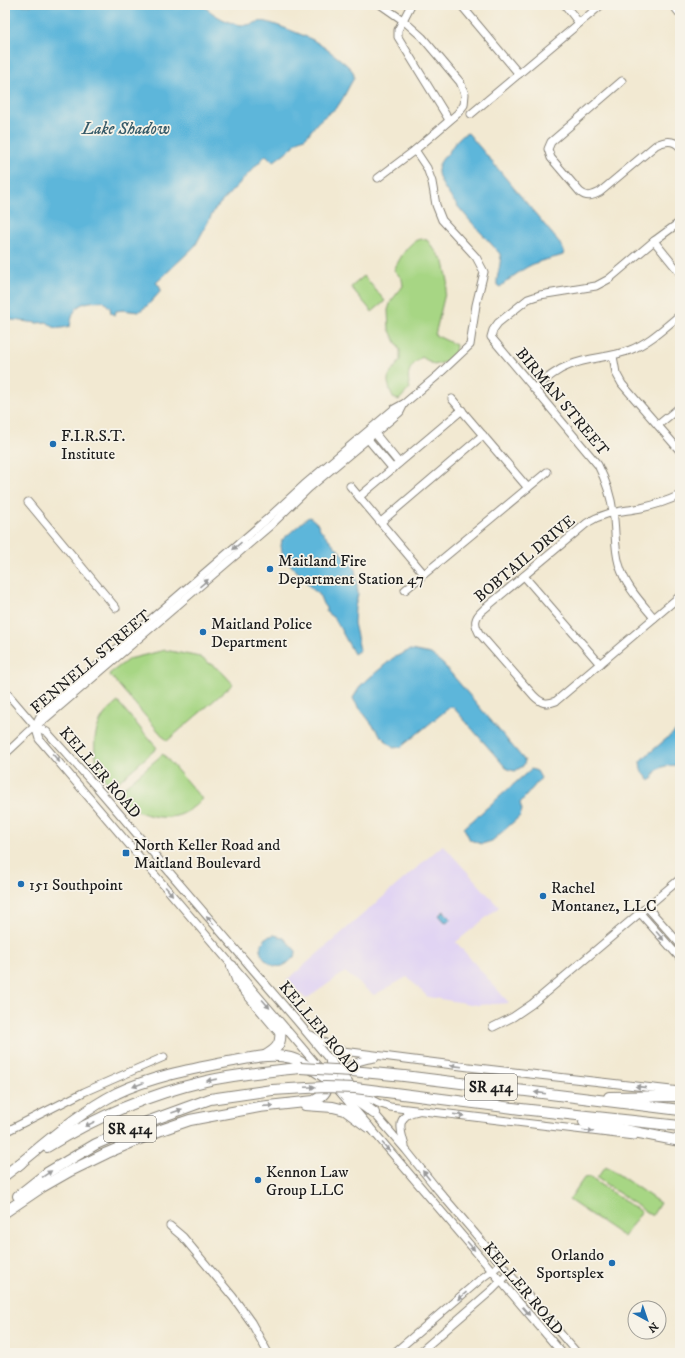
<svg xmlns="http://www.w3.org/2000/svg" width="685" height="1358" font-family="'IM FELL DW Pica',serif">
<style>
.built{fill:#e1d4f3}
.green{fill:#a7d684;stroke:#627950}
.water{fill:#5db6da;stroke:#3c697b}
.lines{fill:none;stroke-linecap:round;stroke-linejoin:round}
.minor-casing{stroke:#878277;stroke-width:9}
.highway-casing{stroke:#878277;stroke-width:12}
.minor{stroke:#fff;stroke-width:7}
.highway{stroke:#fff;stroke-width:10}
.highway-bridge-casing{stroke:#878277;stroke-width:12;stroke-linecap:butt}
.highway-bridge{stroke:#fff;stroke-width:10}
.oneway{fill:#999}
.poi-dot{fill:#1f6fb2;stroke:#f7f3e8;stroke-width:1.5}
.labels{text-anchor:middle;stroke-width:3.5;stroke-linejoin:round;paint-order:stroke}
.shield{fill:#f7f3e8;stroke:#5e5c59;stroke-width:1}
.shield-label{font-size:15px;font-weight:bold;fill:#1c1c1c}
.street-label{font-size:16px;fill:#1c1c1c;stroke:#f7f3e8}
.poi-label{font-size:16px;fill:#1c1c1c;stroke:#f7f3e8;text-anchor:start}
.water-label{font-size:17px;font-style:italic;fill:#365a68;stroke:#f7f3e8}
</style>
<rect width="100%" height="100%" fill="#f7f3e8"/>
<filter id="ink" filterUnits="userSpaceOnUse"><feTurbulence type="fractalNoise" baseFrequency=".025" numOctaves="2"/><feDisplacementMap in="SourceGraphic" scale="8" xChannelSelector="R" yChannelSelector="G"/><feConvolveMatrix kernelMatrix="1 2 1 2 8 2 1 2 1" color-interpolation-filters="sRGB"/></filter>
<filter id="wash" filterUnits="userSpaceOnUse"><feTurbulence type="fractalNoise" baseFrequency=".012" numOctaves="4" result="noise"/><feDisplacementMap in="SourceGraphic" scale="16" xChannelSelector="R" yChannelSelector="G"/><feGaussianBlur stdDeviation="0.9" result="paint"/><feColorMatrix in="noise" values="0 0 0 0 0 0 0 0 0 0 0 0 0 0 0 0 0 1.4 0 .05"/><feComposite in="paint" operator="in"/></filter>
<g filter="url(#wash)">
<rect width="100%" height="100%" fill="#f2e9d2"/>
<polygon class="built" points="443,845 499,907 456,942 509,1003 477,1005 428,997 407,977 374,995 345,972 306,999 286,981"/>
<g class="green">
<path d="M421,239l6,1 17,22 4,19 -13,54 21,10 -1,8 -9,9 -12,3 -12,-8c-13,10 -16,15 -12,31l-11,12 -6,-2c-8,-22 -7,-19 7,-37v-11l-11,-21 -1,-19 3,-9 12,-15 -1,-7 -8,-9c5,-10 15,-30 27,-31z"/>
<polygon points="364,276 385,301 372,312 351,287"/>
<polygon points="165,650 200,657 221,671 233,684 167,741 109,674 129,659"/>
<path d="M118,702l39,46 -46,40c-17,-22 -23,-49 -7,-73 4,-5 9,-9 14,-13z"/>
<path d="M163,754l39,45c-7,7 -16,15 -26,17 -16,4 -39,-2 -51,-13 -3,-3 -6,-7 -8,-10z"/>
<polygon points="606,1166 660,1203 652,1216 597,1178"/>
<polygon points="589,1177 641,1212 624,1237 569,1200 584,1178"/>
</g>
<g class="water">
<path d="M5,5h198c10,10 28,21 43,20 9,-1 12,-5 21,-3 13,4 34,12 46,18 7,4 38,26 40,32 1,2 1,4 1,6 -6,9 -10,20 -16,28 -6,6 -14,10 -20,16 -4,4 -7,10 -12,15 -4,3 -10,3 -12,9l-21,16 -7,-7 -51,54 -20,37 -39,37 4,3v6l-13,14 -9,6 -15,-2 -7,1 -1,4 -4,-2 -1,-5 -7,-7c-21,1 -29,2 -33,25 -11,3 -15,4 -23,-4l-10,1 -32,-4z"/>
<path d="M468,133l91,109 5,9 -1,4c-8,3 -17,4 -25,7 -14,5 -27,16 -38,25l-3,-2c-1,-10 5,-20 3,-31 -14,-17 -60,-62 -62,-81 -1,-9 5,-15 11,-21 5,-8 10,-17 19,-19z"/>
<polygon points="310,517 318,524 320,529 355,569 358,594 355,607 354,623 360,650 354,654 335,619 326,612 326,608 323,604 319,594 311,588 297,571 295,570 283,556 281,546 282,540 307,518"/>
<polygon points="410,650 431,654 444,665 525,761 523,766 515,771 507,769 453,707 450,707 401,747 393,748 381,736 355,702 353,698 361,685 393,658"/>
<path d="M678,729h2v36c-12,1 -23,-1 -27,13l-3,3 -9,-11 -1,-9z"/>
<polygon points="531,769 537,771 541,778 520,803 522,810 520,816 492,841 482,844 470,840 464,828"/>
<polygon points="444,911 451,920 446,923 439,915"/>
<path d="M274,935l9,2 13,14c0,4 -1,5 -4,8 -9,10 -18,10 -27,0 0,0 -3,-4 -4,-5 -1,-2 0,-7 0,-9l6,-8z"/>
</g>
</g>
<g filter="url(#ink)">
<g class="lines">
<defs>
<g id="minor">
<polyline points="411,5 398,30 398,37 449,120"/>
<polyline points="461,5 519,74"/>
<polyline points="565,5 579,23"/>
<polyline points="673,5 680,14"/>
<path d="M622,81l-71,61 -3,7 3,9 29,34c7,6 12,4 20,0l56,-47c9,-4 17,-6 24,2"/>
<polyline points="471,114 601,5"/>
<polyline points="378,178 415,150 457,114 464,105 465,94 460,82 422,37 404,21 381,5"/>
<polyline points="654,241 680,273"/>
<polyline points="613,356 616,373 622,384 680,451"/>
<path d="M534,389c11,-9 22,-19 36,-24 19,-8 40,-7 60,-15 19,-7 34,-22 50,-35"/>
<polyline points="452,399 528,488"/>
<polyline points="658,425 680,407"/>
<polyline points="373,431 399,463"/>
<polyline points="366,437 393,469"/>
<polyline points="350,486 424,574"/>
<path d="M680,495c-12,6 -25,10 -39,13 -21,4 -35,3 -54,15l-104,87c-9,8 -9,13 -4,23l55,63c7,7 12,9 22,5l124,-105"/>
<polyline points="359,497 462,410"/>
<polyline points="28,502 116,608"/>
<polyline points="381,522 483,435"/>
<polyline points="524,576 600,664"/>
<polyline points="405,590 547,472"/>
<path d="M654,618c-14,-17 -29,-32 -35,-54 -5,-17 -3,-35 -6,-52 -2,-17 -8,-33 -15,-47l-107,-128 2,-7 5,-7 30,-24 12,-4 56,-9 13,-7 45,-38 26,-19"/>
<polyline points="5,691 35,726 47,732 100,791 297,1021 374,1113 406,1150 438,1190 577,1353"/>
<polyline points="35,726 39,739 322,1071"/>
<polyline points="35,726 41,714 266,520 304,485 394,409 405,403 437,376 470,345 476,305 484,272 476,257 442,220 436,205 432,182 427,168 415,150"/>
<path d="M5,754c14,-12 26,-26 41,-36l225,-193 38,-37 91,-76 4,-8"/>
<polyline points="647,907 680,944"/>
<polyline points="640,913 680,958"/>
<polyline points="493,1027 513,1017 532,1004 680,879"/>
<polyline points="311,1035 334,1048 343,1051 469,1067 680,1091"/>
<path d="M341,1090c-10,-21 18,-30 34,-32"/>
<polyline points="339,1091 562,1353"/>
<polyline points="359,1093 378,1103 390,1107 634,1136"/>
<polyline points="5,1132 84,1092 164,1057"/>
<path d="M405,1146c-5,-16 -10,-31 13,-35"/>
<polyline points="170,1226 183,1237 233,1297 251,1322 268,1353"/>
<polyline points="394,1353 482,1278 501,1264"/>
<polyline points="419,1353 492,1290 509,1273"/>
</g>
<g id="highway">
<path d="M232,966l6,16 42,50c2,13 -5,18 -15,24"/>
<polyline points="404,1076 680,1110"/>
<polyline points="426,1097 521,1109 680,1126"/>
<polyline points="609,1097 680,1096"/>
<polyline points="305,1105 333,1107 345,1110 368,1127"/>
<polyline points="584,1122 680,1141"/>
<path d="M47,1147c49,-30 103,-53 159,-66 31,-7 63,-10 94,-13"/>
<path d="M17,1166c32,-26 63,-54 100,-73 33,-16 75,-24 111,-31 20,-3 43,-10 63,-4 8,2 14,7 21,11 22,13 41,30 62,44"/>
<polyline points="5,1175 21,1163"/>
<polyline points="18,1196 47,1173 96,1144 147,1122 210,1099 272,1090"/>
<path d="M5,1212l37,-25 28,-16 37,-18 54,-23 29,-10 69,-13 55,-6c16,-8 18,-22 17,-39"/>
</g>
</defs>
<use href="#minor" class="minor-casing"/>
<use href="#highway" class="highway-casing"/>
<use href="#minor" class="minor"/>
<use href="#highway" class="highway"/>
<defs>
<g id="highway-bridge">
<polyline points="300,1068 352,1071 404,1076"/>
<polyline points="272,1090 325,1087 355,1088 426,1097"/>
</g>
</defs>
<use href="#highway-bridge" class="highway-bridge-casing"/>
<use href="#highway-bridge" class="highway-bridge"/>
</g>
<defs><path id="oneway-solid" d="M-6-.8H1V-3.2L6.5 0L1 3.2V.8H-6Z"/></defs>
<g class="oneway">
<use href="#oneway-solid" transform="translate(237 546) rotate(139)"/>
<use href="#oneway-solid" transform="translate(204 583) rotate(-41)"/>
<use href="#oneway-solid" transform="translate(56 758) rotate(50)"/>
<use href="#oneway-solid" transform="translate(169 891) rotate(50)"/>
<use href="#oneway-solid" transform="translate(210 920) rotate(-131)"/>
<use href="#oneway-solid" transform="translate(660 936) rotate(49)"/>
<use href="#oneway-solid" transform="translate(266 1004) rotate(49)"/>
<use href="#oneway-solid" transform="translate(456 1066) rotate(-173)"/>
<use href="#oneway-solid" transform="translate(212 1080) rotate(170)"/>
<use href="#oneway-solid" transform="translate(138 1085) rotate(159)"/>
<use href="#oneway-solid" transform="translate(310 1087) rotate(-3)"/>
<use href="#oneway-solid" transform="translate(641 1087) rotate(-174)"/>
<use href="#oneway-solid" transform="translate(540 1093) rotate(-173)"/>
<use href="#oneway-solid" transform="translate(268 1106) rotate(-4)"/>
<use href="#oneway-solid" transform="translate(177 1111) rotate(-20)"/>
<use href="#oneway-solid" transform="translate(459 1115) rotate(7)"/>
<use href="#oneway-solid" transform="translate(90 1124) rotate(154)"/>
<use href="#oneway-solid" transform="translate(588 1131) rotate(7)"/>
<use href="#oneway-solid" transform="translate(386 1147) rotate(49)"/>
<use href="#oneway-solid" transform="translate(47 1174) rotate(-34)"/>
<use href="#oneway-solid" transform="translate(426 1175) rotate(-128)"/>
<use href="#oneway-solid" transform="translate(471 1246) rotate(49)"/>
<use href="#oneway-solid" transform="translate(462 1296) rotate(139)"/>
<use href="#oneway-solid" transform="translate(526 1311) rotate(50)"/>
</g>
</g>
<g class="poi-dot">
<circle cx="53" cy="444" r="4"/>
<circle cx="270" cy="569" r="4"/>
<circle cx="203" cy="632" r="4"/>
<rect x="122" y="849" width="8" height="8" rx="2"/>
<circle cx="21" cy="884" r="4"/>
<circle cx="543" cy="896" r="4"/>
<circle cx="258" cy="1180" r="4"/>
<circle cx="612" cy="1263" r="4"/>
</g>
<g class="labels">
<g class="shield">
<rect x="465" y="1074" width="52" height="26" rx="3"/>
<rect x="104" y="1116" width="52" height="26" rx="3"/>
</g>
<g class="shield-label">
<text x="491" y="1092">SR 414</text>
<text x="130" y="1134">SR 414</text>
</g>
<g class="street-label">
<text transform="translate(563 401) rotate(50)" y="6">BIRMAN STREET</text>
<text transform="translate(524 558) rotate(-40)" y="6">BOBTAIL DRIVE</text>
<text transform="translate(90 661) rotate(-40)" y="6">FENNELL STREET</text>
<text transform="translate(101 772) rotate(49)" y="6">KELLER ROAD</text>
<text transform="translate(320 1027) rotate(50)" y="6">KELLER ROAD</text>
<text transform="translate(524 1288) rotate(50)" y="6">KELLER ROAD</text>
</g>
<g class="poi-label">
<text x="61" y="441">F.I.R.S.T.<tspan x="61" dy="18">Institute</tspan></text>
<text x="278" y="566">Maitland Fire<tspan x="278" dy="18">Department Station 47</tspan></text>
<text x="211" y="629">Maitland Police<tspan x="211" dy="18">Department</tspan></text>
<text x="134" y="850">North Keller Road and<tspan x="134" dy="18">Maitland Boulevard</tspan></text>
<text x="29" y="890">151 Southpoint</text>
<text x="551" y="893">Rachel<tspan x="551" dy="18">Montanez, LLC</tspan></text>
<text x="266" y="1177">Kennon Law<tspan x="266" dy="18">Group LLC</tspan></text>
<text x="604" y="1260" text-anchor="end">Orlando<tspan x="604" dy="18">Sportsplex</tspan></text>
</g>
<g class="water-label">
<text x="126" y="134">Lake Shadow</text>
</g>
</g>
<rect width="685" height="1358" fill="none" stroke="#f7f3e8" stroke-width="20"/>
<g transform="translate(647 1320) rotate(140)"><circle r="19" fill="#f7f3e8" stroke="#9f9d96"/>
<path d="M0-3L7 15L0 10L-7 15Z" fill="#1f6fb2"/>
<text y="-6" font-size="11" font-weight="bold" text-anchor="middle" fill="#1c1c1c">N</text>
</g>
</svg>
